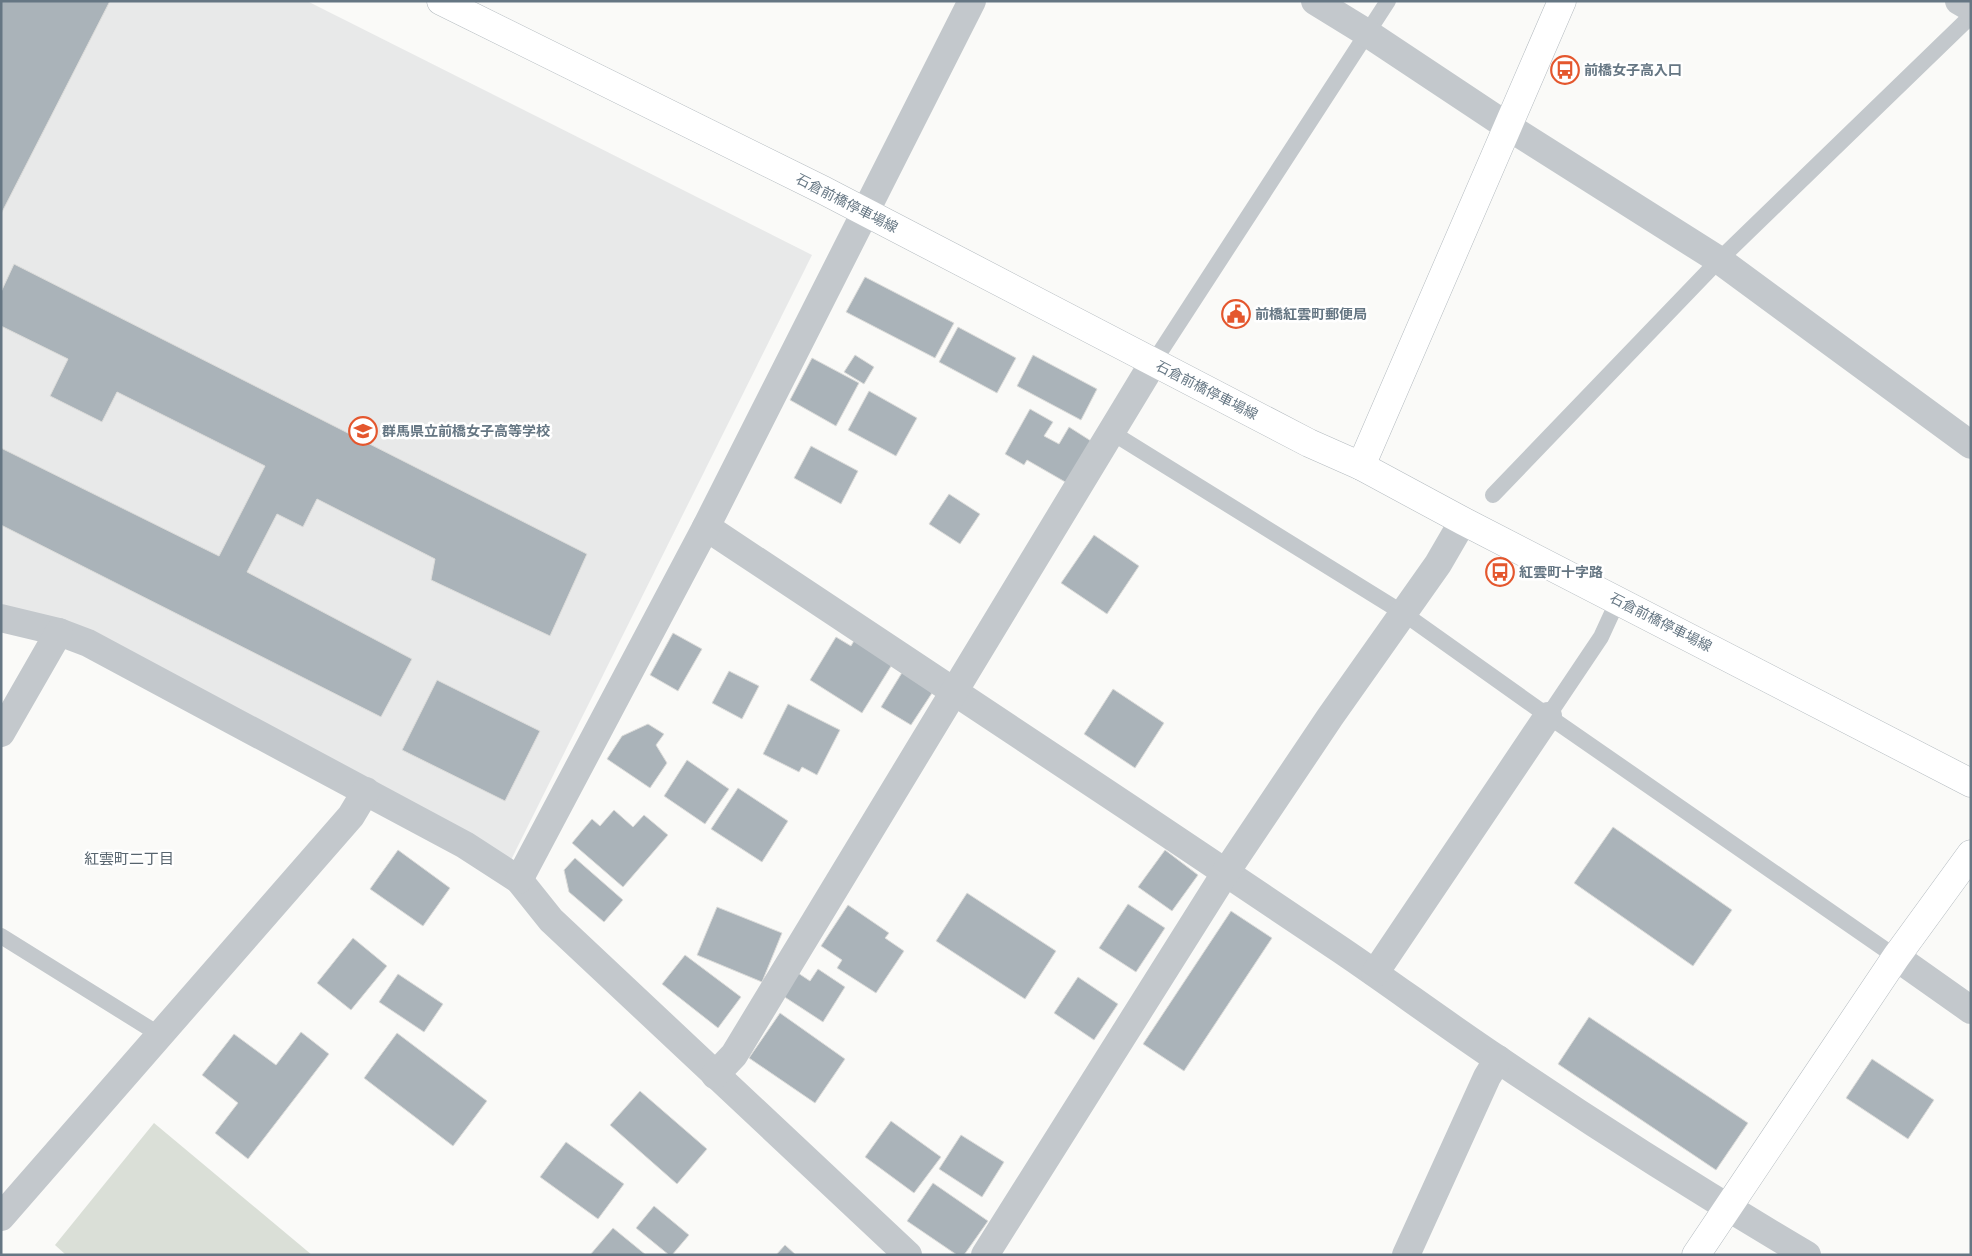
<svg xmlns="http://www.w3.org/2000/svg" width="1972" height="1256" font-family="Rubik,'Noto Sans JP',sans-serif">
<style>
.built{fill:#e8e9e9}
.green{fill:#dadfd7}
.building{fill:#aab3b9;stroke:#dcdcda}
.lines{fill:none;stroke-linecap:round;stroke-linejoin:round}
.secondary-casing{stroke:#b3babf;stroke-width:29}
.lane{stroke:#c3c8cc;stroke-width:16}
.street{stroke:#c3c8cc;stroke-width:28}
.secondary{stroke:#fff;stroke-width:28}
.labels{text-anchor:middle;stroke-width:5;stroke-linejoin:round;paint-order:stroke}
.poi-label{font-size:14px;font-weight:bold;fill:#657683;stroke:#fff;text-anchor:start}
.street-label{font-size:14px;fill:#657683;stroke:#fff}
.neighbourhood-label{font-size:15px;fill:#57646e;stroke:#fff}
</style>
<rect width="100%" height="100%" fill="#fafaf8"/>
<polygon class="built" points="1,1 307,1 812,255 511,860 1,608"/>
<polygon class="green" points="154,1123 312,1255 66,1255 55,1245"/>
<g class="building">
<polygon points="1,1 110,1 1,214"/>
<polygon points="14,264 587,554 550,636 431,580 435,559 317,499 303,527 277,514 247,572 412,659 381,717 1,525 1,448 219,556 265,466 117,392 102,422 50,396 68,359 1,326 1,292"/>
<polygon points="865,277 954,323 935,358 846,312"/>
<polygon points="958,327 1016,358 997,393 939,362"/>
<polygon points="855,355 874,367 864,384 844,372"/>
<polygon points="1033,355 1097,389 1081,420 1017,386"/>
<polygon points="812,358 859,383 836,426 790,400"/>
<polygon points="869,391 917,418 896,456 848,430"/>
<polygon points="1030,409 1053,422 1044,436 1059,444 1069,427 1091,441 1067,483 1027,460 1024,465 1005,454"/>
<polygon points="811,446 858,471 841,504 794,478"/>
<polygon points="949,494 980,514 960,544 929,524"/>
<polygon points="1094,535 1139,566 1107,614 1061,583"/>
<polygon points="673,633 702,649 678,691 650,675"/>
<polygon points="836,637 851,646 855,639 893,663 862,713 810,680"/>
<polygon points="729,671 759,686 742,719 712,703"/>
<polygon points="903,671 934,690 911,725 881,707"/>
<polygon points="437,680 540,731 505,801 402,750"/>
<polygon points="1113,689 1164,723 1135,768 1084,734"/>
<polygon points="788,704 840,730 817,775 802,767 799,772 763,754"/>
<polygon points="648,724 664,734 656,745 667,763 650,788 607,759 622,736"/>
<polygon points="687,760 729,789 705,824 664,796"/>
<polygon points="738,788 788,821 762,862 711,829"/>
<polygon points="614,810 633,827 644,815 668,835 623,887 572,843 592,819 600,826"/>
<polygon points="1613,827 1732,910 1693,966 1574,883"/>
<polygon points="398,850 450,888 423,926 370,889"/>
<polygon points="1165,850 1198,875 1172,911 1138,887"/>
<polygon points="575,858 623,900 604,922 569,892 564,870"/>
<polygon points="967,893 1056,951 1025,999 936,941"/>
<polygon points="1128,904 1165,928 1136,972 1099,948"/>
<polygon points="848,905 889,933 885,938 904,951 876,993 837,968 842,960 821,946"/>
<polygon points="717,907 782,933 762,982 697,955"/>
<polygon points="1231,911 1272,938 1184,1071 1143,1044"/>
<polygon points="353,938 387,966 351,1010 317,983"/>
<polygon points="685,955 741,997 718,1028 662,984"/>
<polygon points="818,969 845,987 823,1022 780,994 795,971 810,981"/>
<polygon points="398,974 443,1004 424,1032 379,1002"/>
<polygon points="1078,977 1118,1004 1094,1040 1054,1013"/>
<polygon points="780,1013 845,1059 815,1103 749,1058"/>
<polygon points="1589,1017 1748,1123 1716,1170 1558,1064"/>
<polygon points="301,1032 329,1054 248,1159 215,1133 238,1103 202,1075 234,1034 276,1065"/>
<polygon points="397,1033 487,1101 453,1146 364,1078"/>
<polygon points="1872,1059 1934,1100 1908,1139 1846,1098"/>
<polygon points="640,1091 707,1149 677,1184 610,1125"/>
<polygon points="891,1121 941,1157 914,1193 865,1157"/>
<polygon points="961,1135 1004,1162 982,1197 939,1169"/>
<polygon points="566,1142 624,1184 598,1219 540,1177"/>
<polygon points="933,1183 988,1221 964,1255 957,1255 907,1221"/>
<polygon points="654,1206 689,1235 672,1255 669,1255 636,1228"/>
<polygon points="613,1228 646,1255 590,1255"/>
<polygon points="785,1245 796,1255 776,1255"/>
</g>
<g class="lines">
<defs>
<g id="secondary">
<polyline points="441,1 823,190 1309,443 1361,466 1463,521 1971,783"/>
<polyline points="1361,466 1562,1"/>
<polyline points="1696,1255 1896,957 1971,854"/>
</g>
</defs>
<use href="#secondary" class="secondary-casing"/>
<g class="lane">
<polyline points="1153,363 1388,1"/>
<polyline points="1111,432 1403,613 1548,716 1896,957"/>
<polyline points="1493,495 1719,260 1971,16"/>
<polyline points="1548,716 1601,637 1618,600"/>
<polyline points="1,936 160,1035"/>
</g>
<g class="street">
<polyline points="1315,1 1367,33 1507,126 1719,260 1971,445"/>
<polyline points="1959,1 1971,8"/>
<path d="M706,527c213,140 424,281 635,423 53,36 104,74 158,110 100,68 203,133 308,195"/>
<polyline points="1,618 59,632 88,643 465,845 519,880 551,920 908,1255"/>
<polyline points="1,733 59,632"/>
<polyline points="519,880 706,527 972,1"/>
<polyline points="1896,957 1971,1010"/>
<polyline points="1375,973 1548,716"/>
<polyline points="715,1075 734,1055 1153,363"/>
<polyline points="1,1217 351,816 366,791"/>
<polyline points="985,1255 1226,872 1330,717 1438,564 1463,521"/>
<polyline points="1406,1255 1487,1077 1498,1059"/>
</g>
<use href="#secondary" class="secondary"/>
</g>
<defs>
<symbol id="bus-ring" viewBox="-11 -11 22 22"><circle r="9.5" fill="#fff" stroke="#e4572e" stroke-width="1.5"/><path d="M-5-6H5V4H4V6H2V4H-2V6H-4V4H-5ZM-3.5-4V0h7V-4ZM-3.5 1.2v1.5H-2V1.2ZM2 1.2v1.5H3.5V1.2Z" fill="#e4572e"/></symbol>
<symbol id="civic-ring" viewBox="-11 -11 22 22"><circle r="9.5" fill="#fff" stroke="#e4572e" stroke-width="1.5"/><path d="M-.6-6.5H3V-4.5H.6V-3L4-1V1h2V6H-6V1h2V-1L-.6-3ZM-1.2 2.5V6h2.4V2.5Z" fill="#e4572e"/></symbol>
<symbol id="school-ring" viewBox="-11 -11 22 22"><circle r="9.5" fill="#fff" stroke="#e4572e" stroke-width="1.5"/><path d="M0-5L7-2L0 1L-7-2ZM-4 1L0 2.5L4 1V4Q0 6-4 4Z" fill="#e4572e"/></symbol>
</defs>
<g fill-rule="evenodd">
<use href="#bus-ring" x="1549" y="54" width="32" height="32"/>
<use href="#civic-ring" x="1220" y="298" width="32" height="32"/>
<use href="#school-ring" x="347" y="415" width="32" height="32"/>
<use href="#bus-ring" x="1484" y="556" width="32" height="32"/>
</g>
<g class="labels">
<g class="poi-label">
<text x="1584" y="75">前橋女子高入口</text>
<text x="1255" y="319">前橋紅雲町郵便局</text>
<text x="382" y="436">群馬県立前橋女子高等学校</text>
<text x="1519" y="577">紅雲町十字路</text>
</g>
<g class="street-label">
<text transform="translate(847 203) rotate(27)" y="5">石倉前橋停車場線</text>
<text transform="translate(1207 390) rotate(27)" y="5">石倉前橋停車場線</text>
<text transform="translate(1661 622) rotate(27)" y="5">石倉前橋停車場線</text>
</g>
<g class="neighbourhood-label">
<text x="129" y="864">紅雲町二丁目</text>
</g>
</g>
<rect width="1972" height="1256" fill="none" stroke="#657683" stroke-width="5"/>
</svg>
